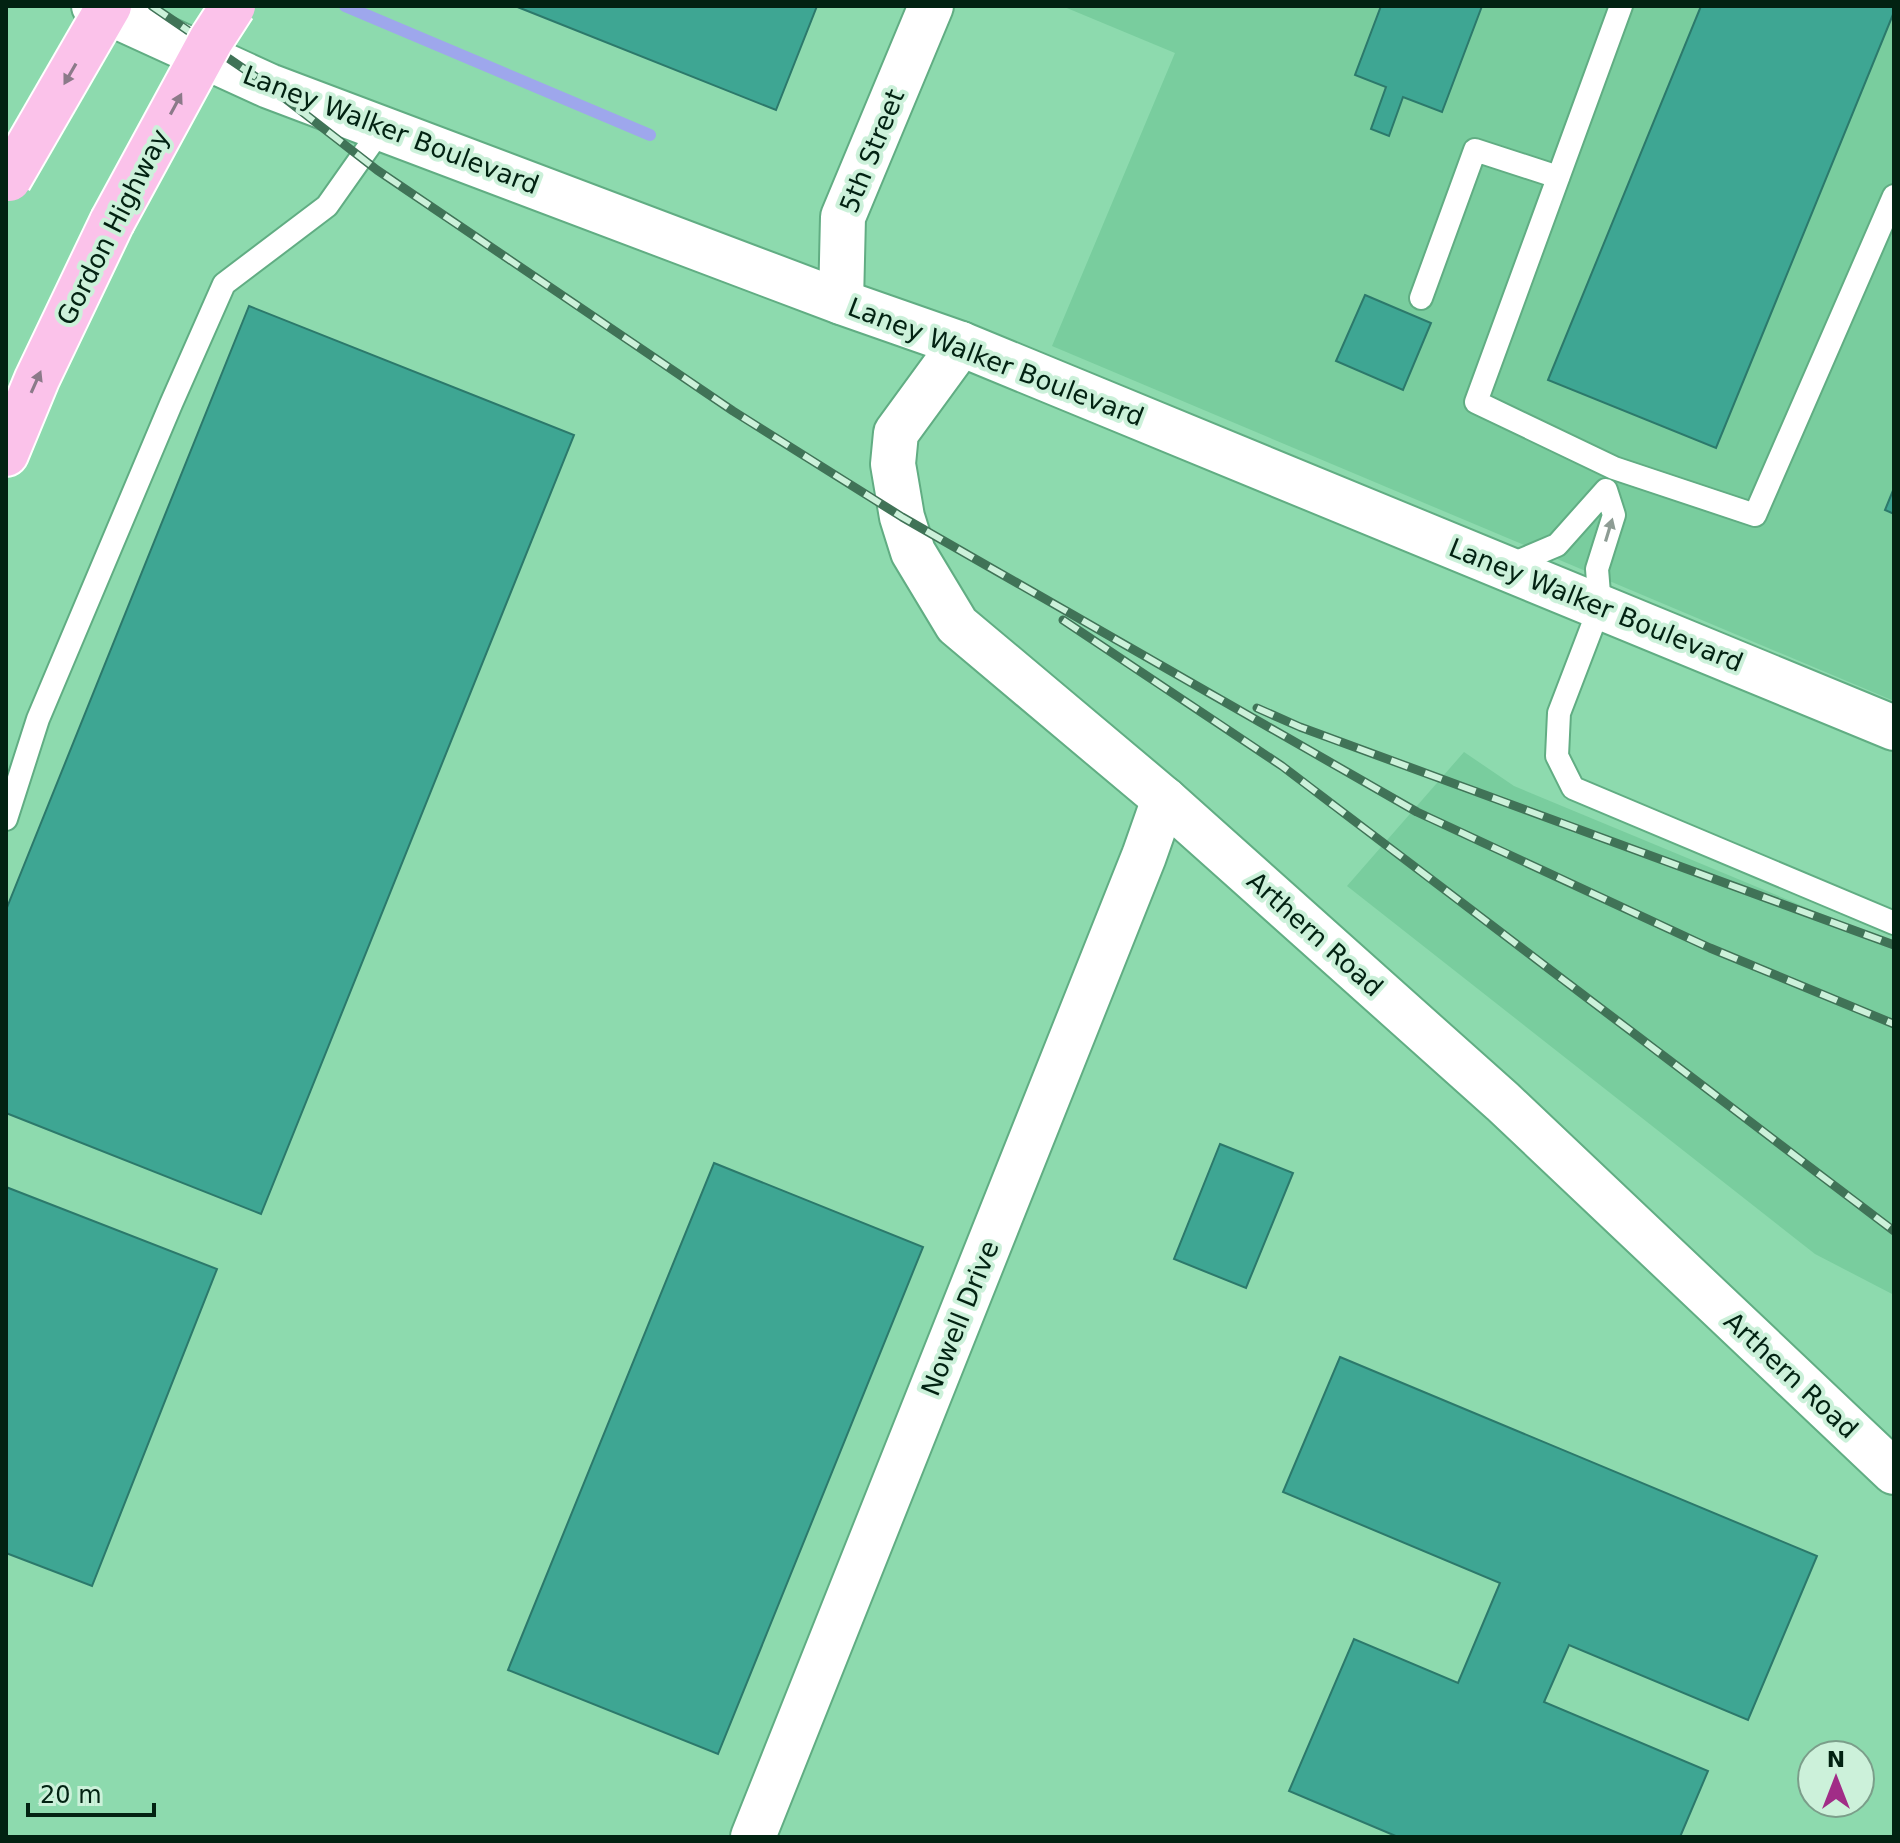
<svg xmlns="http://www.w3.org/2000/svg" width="1900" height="1843" font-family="'DejaVu Sans',sans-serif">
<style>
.built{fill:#79cd9e}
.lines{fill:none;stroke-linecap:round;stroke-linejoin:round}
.stream{stroke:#9ea7ec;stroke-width:12}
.building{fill:#3ea693;stroke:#2c796b;stroke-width:2}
.service-casing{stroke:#61ad83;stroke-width:26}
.minor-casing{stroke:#61ad83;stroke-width:48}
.tertiary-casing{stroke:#61ad83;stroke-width:48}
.secondary-casing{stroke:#61ad83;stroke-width:48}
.trunk-casing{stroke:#fff;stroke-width:48}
.service{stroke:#fff;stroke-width:22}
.minor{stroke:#fff;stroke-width:44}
.tertiary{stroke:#fff;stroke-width:44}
.secondary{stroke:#fff;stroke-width:44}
.trunk{stroke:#fbc2ea;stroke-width:44}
.rail-casing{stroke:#407357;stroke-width:9}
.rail{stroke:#ccf1da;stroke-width:6;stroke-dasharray:18;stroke-linecap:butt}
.trunk-bridge-casing{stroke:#fff;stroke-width:48;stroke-linecap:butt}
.trunk-bridge{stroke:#fbc2ea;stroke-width:44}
.oneway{fill:#8b7a89}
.oneway2{fill:#8d9c94}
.labels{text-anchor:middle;stroke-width:8;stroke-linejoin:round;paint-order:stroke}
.street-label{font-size:26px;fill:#022212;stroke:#ccf1da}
</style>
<rect width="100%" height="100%" fill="#8ddaae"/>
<g class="built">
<polygon points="1062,6 1894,6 1894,701 1052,346 1175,53"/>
<polygon points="1464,752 1514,786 1894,944 1894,1295 1815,1254 1347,886"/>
</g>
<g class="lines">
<polyline class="stream" points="345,6 650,135"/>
</g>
<g class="building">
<polygon points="515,6 817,6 776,110"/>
<polygon points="1381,6 1482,6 1442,112 1403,97 1389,136 1371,129 1386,87 1355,75"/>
<polygon points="1701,6 1894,6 1894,12 1716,448 1548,380"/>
<polygon points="1365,295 1431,323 1403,390 1336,361"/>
<polygon points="249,306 574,435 261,1214 6,1113 6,910"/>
<polygon points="1894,488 1894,514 1885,510"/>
<polygon points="1220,1144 1293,1173 1246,1288 1174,1259"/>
<polygon points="714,1163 923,1247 718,1754 508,1670"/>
<polygon points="6,1187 217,1269 92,1586 6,1553"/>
<polygon points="1340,1357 1817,1556 1748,1720 1569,1645 1544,1702 1708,1771 1680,1837 1398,1837 1289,1791 1354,1639 1458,1683 1500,1583 1283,1492"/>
</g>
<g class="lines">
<defs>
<g id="service">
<polyline points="1621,6 1476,402 1614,468 1755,515 1894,196"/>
<polyline points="1421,298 1475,150 1558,177"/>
<polyline points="1505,567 1557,545 1606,490 1614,515 1597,569 1600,606 1559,713 1557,756 1573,788 1894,923"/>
<polyline points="6,819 38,719 171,404 224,284 327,206 382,128"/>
</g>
<g id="minor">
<polyline points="961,344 896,433 893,464 902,517 913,552 957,625 1164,799 1503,1102 1894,1472"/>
<polyline points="753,1837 1144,856 1164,799"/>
</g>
<polyline id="tertiary" points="841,302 843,217 931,6"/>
<polyline id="secondary" points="94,6 269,86 841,302 961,344 1894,728"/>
<polyline id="trunk" points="6,454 37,379 112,222"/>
</defs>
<use href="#service" class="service-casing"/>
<use href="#minor" class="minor-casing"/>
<use href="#tertiary" class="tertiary-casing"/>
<use href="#secondary" class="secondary-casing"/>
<use href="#trunk" class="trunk-casing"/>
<use href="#service" class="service"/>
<use href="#minor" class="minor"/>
<use href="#tertiary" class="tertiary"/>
<use href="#secondary" class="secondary"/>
<use href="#trunk" class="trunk"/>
<defs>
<g id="rail">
<polyline points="152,6 269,86 377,170 733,411 902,517 1417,812 1710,948 1894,1024"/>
<polyline points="1063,620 1282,766 1894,1231"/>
<polyline points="1257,708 1300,727 1894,945"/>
</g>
</defs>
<use href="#rail" class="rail-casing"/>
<use href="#rail" class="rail"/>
<defs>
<g id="trunk-bridge">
<polyline points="9,179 109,6"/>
<polyline points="112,222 211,40 233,6"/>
</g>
</defs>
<use href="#trunk-bridge" class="trunk-bridge-casing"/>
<use href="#trunk-bridge" class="trunk-bridge"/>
</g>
<defs><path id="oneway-solid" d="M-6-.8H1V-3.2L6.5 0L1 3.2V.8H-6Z" transform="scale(2)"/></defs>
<g class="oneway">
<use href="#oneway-solid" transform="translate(70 74) rotate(120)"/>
<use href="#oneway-solid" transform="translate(176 104) rotate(-62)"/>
<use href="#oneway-solid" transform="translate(36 382) rotate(-66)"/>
</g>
<use class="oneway2" href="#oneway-solid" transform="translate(1609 530) rotate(-73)"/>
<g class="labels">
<g class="street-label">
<text transform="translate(391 130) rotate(21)" y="9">Laney Walker Boulevard</text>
<text transform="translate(872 151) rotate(-68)" y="9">5th Street</text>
<text transform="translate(113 227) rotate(-63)" y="9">Gordon Highway</text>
<text transform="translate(996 362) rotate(21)" y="9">Laney Walker Boulevard</text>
<text transform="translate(1596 605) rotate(22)" y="9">Laney Walker Boulevard</text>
<text transform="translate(1315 934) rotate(42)" y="9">Arthern Road</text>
<text transform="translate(960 1318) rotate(-68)" y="9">Nowell Drive</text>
<text transform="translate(1791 1375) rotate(43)" y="9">Arthern Road</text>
</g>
</g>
<rect width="1900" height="1843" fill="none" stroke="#022212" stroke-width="16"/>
<g transform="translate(1836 1779)"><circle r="38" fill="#ccf1da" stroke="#7b9e8a" stroke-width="2"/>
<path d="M0-6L14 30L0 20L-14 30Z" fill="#a12d87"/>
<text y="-12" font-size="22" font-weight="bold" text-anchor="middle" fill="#022212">N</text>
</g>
<path d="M28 1803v12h126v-12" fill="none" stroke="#022212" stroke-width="4"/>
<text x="40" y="1803" font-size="24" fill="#022212" stroke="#ccf1da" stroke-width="6" paint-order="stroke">20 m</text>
</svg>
